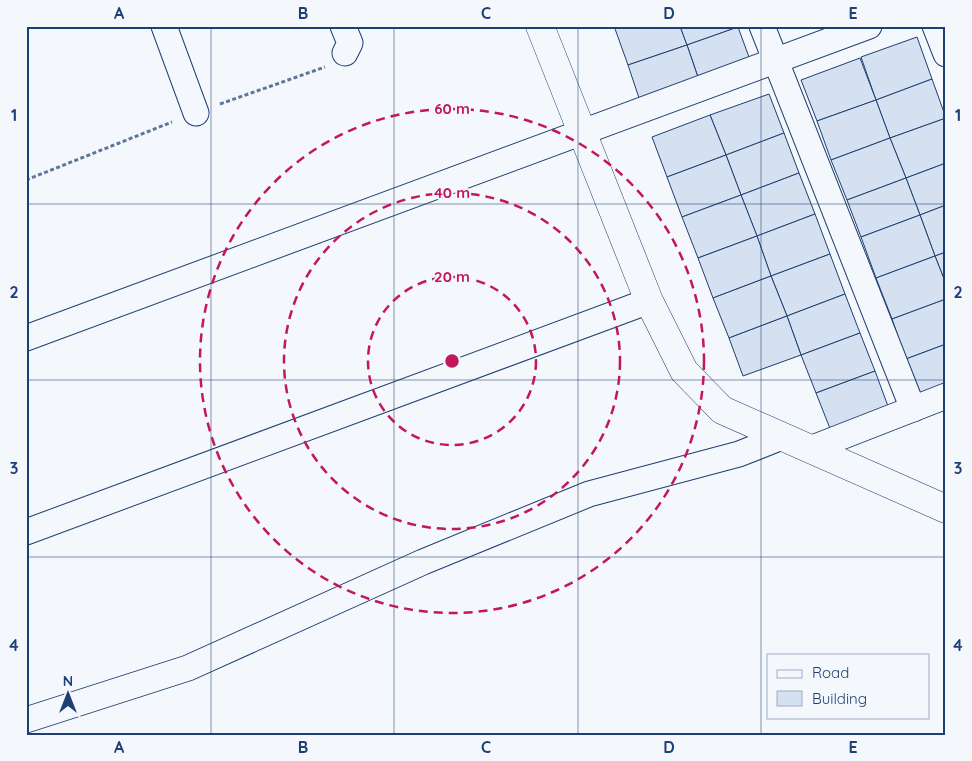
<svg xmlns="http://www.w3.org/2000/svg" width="972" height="761" font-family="Quicksand,sans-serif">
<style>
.building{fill:#d5e0f0;stroke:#1d3f73}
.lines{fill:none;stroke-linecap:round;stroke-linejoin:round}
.minor-casing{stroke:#1d3f73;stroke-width:27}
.tertiary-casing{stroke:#1d3f73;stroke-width:29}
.path{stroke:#5e769c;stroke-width:3;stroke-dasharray:4 2.5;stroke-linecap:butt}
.minor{stroke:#f4f7fb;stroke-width:25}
.tertiary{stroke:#f4f7fb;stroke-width:28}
.grid{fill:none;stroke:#1d3f73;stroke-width:1;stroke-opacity:0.55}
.ring{fill:none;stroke:#c2185b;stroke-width:2.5;stroke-dasharray:9 6}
.centre{fill:#c2185b;stroke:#f4f7fb;stroke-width:2.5}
.ring-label{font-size:15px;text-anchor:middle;font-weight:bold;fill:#c2185b;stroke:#f4f7fb;stroke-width:4;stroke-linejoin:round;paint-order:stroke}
.neatline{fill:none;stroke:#1d3f73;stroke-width:2}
.grid-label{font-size:16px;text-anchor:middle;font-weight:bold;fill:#1d3f73}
</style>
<rect width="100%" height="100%" fill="#f4f7fb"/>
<g class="building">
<polygon points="614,26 680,26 687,45 628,65"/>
<polygon points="680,26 738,26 738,27 687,45"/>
<polygon points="738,27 753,68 701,86 687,45"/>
<polygon points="917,37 932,79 876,100 861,57"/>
<polygon points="687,45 701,86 642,107 628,65"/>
<polygon points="860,58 876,100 817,121 801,80"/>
<polygon points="932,79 946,118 890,138 876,100"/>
<polygon points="769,94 784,133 726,155 710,115"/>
<polygon points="876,100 890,138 831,160 817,121"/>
<polygon points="710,115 726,155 667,177 652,137"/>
<polygon points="946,118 946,163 906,178 890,138"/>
<polygon points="784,133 799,173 741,195 726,155"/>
<polygon points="890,138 906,178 847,200 831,160"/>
<polygon points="726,155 741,195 682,217 667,177"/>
<polygon points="946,163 946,205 920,215 906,178"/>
<polygon points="799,173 815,214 757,236 741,195"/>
<polygon points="906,178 920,215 861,237 847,200"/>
<polygon points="741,195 757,236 698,258 682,217"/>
<polygon points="946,205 946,252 935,256 920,215"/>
<polygon points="815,214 830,254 771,276 757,236"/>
<polygon points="920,215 935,256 876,278 861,237"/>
<polygon points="757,236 771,276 713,298 698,258"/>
<polygon points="946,252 946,284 935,256"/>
<polygon points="830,254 845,294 787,316 771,276"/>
<polygon points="935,256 946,284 946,299 892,319 876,278"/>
<polygon points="771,276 787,316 729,338 713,298"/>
<polygon points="845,294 860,333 801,355 787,316"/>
<polygon points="946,299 946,344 906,359 892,319"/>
<polygon points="787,316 801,355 743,376 729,338"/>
<polygon points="860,333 875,371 816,393 801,355"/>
<polygon points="946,344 946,389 921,398 906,359"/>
<polygon points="875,371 889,409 831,431 816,393"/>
</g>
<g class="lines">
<defs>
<g id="minor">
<polyline points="164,26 196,113"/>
<polyline points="343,26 350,43 345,53"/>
<polyline points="762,26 913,409"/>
<polyline points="935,26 946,54"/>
<polyline points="26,338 869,26"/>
<polyline points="810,449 946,396"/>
<polyline points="26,532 649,301"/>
<polyline points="26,720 188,668 423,562 589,494 739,454 782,437"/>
</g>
<polyline id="tertiary" points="540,26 649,301 684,371 722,410 946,509"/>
</defs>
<use href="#minor" class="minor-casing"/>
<use href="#tertiary" class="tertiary-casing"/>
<g class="path">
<polyline points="220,104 325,67"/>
<polyline points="26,180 172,122"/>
</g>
<use href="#minor" class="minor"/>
<use href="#tertiary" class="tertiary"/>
</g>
<path class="grid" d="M211,26v709M394,26v709M578,26v709M761,26v709M26,204h920M26,380h920M26,557h920"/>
<g class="ring">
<circle cx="452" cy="361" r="84"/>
<circle cx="452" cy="361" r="168"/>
<circle cx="452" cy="361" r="252"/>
</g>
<circle cx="452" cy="361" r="8" class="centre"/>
<g class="ring-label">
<text x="452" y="114">60 m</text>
<text x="452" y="198">40 m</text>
<text x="452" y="282">20 m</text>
</g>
<rect width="972" height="761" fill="none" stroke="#f4f7fb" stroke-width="55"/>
<rect x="767" y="654" width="162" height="65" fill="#f4f7fb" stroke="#9eadc5"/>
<rect x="777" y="670" width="25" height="8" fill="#f4f7fb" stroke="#9eadc5"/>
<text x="812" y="678" font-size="15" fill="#1d3f73">Road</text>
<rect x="777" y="691" width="25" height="15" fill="#d5e0f0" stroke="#9eadc5"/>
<text x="812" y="704" font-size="15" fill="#1d3f73">Building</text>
<g transform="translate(68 694)" stroke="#f4f7fb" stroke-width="4" paint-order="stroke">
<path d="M0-4L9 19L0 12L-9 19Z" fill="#1d3f73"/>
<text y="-8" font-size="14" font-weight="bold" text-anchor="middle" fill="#1d3f73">N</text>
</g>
<rect x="28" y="28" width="916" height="706" class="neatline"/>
<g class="grid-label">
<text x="119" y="19">A</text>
<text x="303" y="19">B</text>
<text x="486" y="19">C</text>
<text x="669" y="19">D</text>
<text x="853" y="19">E</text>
<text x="14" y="121">1</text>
<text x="958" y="121">1</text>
<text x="14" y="298">2</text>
<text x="958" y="298">2</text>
<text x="14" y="474">3</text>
<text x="958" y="474">3</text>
<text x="14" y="651">4</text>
<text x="958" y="651">4</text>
<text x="119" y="753">A</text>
<text x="303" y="753">B</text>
<text x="486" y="753">C</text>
<text x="669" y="753">D</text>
<text x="853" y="753">E</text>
</g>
</svg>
